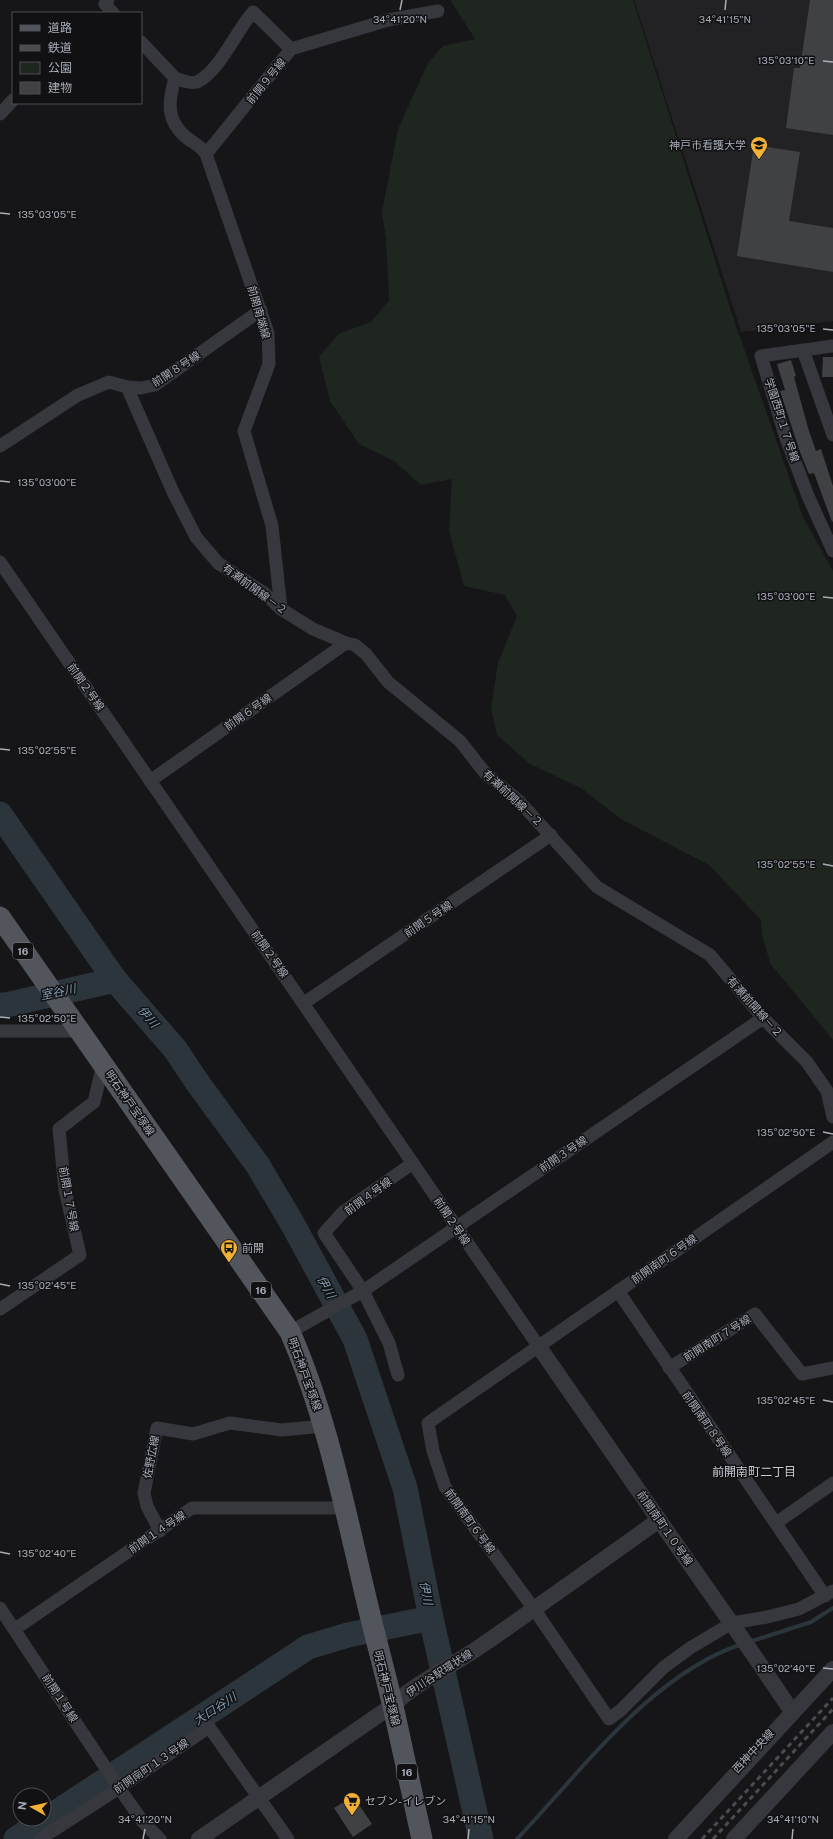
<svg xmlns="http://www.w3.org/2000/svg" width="833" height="1839" font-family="'Public Sans','Noto Sans JP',sans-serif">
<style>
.built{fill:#222225}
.green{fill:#1e261f}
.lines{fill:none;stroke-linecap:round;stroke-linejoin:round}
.stream{stroke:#2c353c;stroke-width:4}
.river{stroke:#2c353c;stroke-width:25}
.building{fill:#404145}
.minor{stroke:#37383d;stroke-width:13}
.tertiary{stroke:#37383d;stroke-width:16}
.primary{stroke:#53555c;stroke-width:21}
.rail{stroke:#4a4c52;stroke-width:3;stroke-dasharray:5 4;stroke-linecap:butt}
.ticks{fill:none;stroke:#a8adb8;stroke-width:1.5}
.labels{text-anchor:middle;stroke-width:3;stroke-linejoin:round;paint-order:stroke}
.shield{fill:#111113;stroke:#7b7e86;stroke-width:1}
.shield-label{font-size:10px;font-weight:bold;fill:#a8adb8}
.street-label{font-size:11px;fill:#a8adb8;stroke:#111113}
.poi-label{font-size:11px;fill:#a8adb8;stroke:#111113;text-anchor:start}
.water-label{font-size:12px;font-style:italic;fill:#7f9bb3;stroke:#111113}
.neighbourhood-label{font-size:12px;fill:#c9ccd4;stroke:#111113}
.ticks-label{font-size:10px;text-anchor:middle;fill:#a8adb8;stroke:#111113;stroke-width:3;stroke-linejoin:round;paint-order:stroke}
</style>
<rect width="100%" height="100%" fill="#161618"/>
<polygon class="built" points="634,0 833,0 833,321 741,332"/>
<polygon class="green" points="450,0 633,0 733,317 803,517 833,571 833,1040 770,963 762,934 761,920 709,865 621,819 581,788 530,764 497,735 491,708 498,663 517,616 505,595 464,586 449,531 452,479 421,485 394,461 359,444 330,401 319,357 338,334 371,322 389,300 386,240 382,212 398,129 428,63 443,46 475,39"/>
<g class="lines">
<g class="stream">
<polyline points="749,1642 811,1622 833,1608"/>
<path d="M517,1839c64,-67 134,-165 225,-195"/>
</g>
<g class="river">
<polyline points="0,814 115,980 175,1049 197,1082 257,1164 292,1223 355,1339 405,1488 431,1618 481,1839"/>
<polyline points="0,1005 6,1005 115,980"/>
<polyline points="16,1839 308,1647 348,1635 431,1618"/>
</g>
</g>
<g class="building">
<polygon points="810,0 833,0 833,135 786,128 794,68 800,68"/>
<polygon points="754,145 800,152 789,221 833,228 833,272 737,256"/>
<polygon points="823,357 833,357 833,377 822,377"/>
<polygon points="791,360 796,376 794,377 809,431 816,451 821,449 833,486 833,521 832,522 814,473 809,474 800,452 780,391 785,390 777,364"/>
<polygon points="353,1796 372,1824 353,1837 334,1808"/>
</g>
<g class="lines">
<g class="minor">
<polyline points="108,0 105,4 113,13"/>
<path d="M141,42l34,36c-7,24 -9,43 12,60 8,6 14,8 19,16l62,179 1,31 -25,67 28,95 9,83"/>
<polyline points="291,49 388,20 438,11"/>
<path d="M175,78c6,2 15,6 22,4 22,-10 39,-51 56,-70l38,37 -85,105"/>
<polyline points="0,114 13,100"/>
<polyline points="833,346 761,356 786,438 808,496 833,551"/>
<polyline points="803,350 833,435"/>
<polyline points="127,387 173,492 196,537 218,563 264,593 281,609 313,629 346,643 355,645 366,654 388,682 460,741 485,773 519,801 597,887 710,955 763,1018 807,1062 827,1091 833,1117"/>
<polyline points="0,446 78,395 109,382 127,387 141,388 155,385 261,310"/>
<polyline points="0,562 539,1347"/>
<polyline points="150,781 346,643"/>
<polyline points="304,1003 551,835"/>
<polyline points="0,1031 79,1031"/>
<polyline points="833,1142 428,1423 433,1451 445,1487 534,1609 609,1719 621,1710 664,1667 690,1648 732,1623 767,1617 799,1609 833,1591"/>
<polyline points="618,1291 825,1596"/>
<polyline points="0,1309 80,1255 65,1190 59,1129 94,1102 103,1064"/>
<polyline points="290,1332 363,1291 763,1018"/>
<polyline points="669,1368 755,1314 802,1374 833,1368"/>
<polyline points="398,1375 389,1343 363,1291 324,1233 343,1212 413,1163"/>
<polyline points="776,1523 833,1483"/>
<polyline points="160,1531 147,1506 144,1493 157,1428 193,1434 230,1423 282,1430 323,1426"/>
<polyline points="0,1608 119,1788 143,1822 160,1839"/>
<polyline points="15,1629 192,1508 345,1508"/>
<polyline points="40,1839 119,1788 209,1727 288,1839"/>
</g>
<g class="tertiary">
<polyline points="539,1347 659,1520 753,1654 791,1710"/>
<path d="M199,1839l194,-134c24,-23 57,-38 85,-57 61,-42 121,-85 181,-128"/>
<polyline points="676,1839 833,1669"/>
<polyline points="734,1839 833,1732"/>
</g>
<path class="primary" d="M0,917l290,415c35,80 53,168 73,253 9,40 20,80 30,121 10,44 19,89 29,133"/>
<g class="rail">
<polyline points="702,1839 833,1698"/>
<polyline points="713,1839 833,1709"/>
</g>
</g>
<path class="ticks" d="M400,10l2,-10M725,10l1,-10M823,61l10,1M0,213l10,1M823,329l10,1M0,481l10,1M823,597l10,1M0,749l10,1M823,864l10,2M0,1017l10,1M823,1132l10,2M0,1284l10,2M823,1400l10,2M0,1552l10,2M823,1668l10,1M143,1839l2,-10M468,1839l1,-10M792,1839l1,-10"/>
<defs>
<symbol id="university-pin" viewBox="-11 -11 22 30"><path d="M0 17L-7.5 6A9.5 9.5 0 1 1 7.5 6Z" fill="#f2b134" stroke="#111113"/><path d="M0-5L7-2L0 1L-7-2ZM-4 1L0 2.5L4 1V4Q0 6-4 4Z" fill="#111"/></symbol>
<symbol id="bus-pin" viewBox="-11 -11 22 30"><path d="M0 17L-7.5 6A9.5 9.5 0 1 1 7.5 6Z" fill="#f2b134" stroke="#111113"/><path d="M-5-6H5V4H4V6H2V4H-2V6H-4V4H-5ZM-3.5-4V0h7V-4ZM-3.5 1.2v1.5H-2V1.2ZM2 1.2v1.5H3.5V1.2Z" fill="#111"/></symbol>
<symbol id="supermarket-pin" viewBox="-11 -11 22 30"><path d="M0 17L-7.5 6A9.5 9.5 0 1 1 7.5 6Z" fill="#f2b134" stroke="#111113"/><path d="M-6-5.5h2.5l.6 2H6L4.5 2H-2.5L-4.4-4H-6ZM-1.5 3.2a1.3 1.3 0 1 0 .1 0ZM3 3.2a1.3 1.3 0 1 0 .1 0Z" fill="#111"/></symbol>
</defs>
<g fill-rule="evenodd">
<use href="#university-pin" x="749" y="135" width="20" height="27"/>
<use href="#bus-pin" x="219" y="1238" width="20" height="27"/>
<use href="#supermarket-pin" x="342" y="1791" width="20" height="27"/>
</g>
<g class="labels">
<g class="shield">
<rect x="13" y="943" width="20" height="16" rx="3"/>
<rect x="251" y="1282" width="20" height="16" rx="3"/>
<rect x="397" y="1764" width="20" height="16" rx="3"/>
</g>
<g class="shield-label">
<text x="23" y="955">16</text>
<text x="261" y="1294">16</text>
<text x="407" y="1776">16</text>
</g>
<g class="street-label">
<text transform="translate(266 81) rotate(-51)" y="4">前開９号線</text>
<text transform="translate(259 312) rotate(74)" y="4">前開南端線</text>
<text transform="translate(176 369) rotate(-33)" y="4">前開８号線</text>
<text transform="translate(782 420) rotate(72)" y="4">学園西町１７号線</text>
<text transform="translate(255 589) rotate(36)" y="4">有瀬前開線－２</text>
<text transform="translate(86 687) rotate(55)" y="4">前開２号線</text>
<text transform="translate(248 712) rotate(-35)" y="4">前開６号線</text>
<text transform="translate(513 798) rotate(43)" y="4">有瀬前開線－２</text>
<text transform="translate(428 919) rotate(-34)" y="4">前開５号線</text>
<text transform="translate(270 954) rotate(55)" y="4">前開２号線</text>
<text transform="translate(755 1007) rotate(48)" y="4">有瀬前開線－２</text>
<text transform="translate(130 1103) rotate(55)" y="4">明石神戸宝塚線</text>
<text transform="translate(563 1154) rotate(-34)" y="4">前開３号線</text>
<text transform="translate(368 1196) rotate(-36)" y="4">前開４号線</text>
<text transform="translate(69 1199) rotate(80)" y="4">前開１７号線</text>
<text transform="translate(452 1221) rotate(56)" y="4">前開２号線</text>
<text transform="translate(664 1259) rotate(-35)" y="4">前開南町６号線</text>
<text transform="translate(717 1338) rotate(-32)" y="4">前開南町７号線</text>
<text transform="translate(305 1374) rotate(70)" y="4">明石神戸宝塚線</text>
<text transform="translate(707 1424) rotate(55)" y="4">前開南町８号線</text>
<text transform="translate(151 1457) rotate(-79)" y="4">佐野広線</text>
<text transform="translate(470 1521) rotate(54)" y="4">前開南町６号線</text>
<text transform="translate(665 1528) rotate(55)" y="4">前開南町１０号線</text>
<text transform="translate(157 1532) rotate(-34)" y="4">前開１４号線</text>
<text transform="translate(439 1673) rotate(-33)" y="4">伊川谷駅環状線</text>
<text transform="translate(387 1688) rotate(76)" y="4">明石神戸宝塚線</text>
<text transform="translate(60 1698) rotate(57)" y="4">前開１号線</text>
<text transform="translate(753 1751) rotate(-47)" y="4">西神中央線</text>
<text transform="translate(151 1766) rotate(-34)" y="4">前開南町１３号線</text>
</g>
<g class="poi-label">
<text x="746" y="149" text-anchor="end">神戸市看護大学</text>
<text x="242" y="1252">前開</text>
<text x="365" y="1805">セブン-イレブン</text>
</g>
<g class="water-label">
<text transform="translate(58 992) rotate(-12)" y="4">室谷川</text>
<text transform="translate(148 1017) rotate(49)" y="4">伊川</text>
<text transform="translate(326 1287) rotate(61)" y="4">伊川</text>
<text transform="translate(426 1593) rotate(79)" y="4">伊川</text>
<text transform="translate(215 1709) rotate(-33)" y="4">大口谷川</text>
</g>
<g class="neighbourhood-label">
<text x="754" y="1476">前開南町二丁目</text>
</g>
</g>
<g class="ticks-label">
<text x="400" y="23">34°41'20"N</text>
<text x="725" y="23">34°41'15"N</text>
<text x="786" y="64">135°03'10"E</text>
<text x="47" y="218">135°03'05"E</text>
<text x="786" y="332">135°03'05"E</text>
<text x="47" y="486">135°03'00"E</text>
<text x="786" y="600">135°03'00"E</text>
<text x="47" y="754">135°02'55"E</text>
<text x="786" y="868">135°02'55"E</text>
<text x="47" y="1022">135°02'50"E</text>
<text x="786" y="1136">135°02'50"E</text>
<text x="47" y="1289">135°02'45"E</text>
<text x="786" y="1404">135°02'45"E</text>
<text x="47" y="1557">135°02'40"E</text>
<text x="786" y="1672">135°02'40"E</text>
<text x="145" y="1823">34°41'20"N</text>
<text x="469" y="1823">34°41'15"N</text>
<text x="793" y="1823">34°41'10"N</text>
</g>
<rect x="12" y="12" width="130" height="92" fill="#111113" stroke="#4d4f55"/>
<rect x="20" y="25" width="20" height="6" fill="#53555c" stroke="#4d4f55"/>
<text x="48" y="32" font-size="12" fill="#a8adb8">道路</text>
<rect x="20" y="45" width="20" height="6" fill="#4a4c52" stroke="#4d4f55"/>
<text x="48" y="52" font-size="12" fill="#a8adb8">鉄道</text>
<rect x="20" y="62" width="20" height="12" fill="#1e261f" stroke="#4d4f55"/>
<text x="48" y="72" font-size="12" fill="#a8adb8">公園</text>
<rect x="20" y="82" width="20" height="12" fill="#404145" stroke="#4d4f55"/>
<text x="48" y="92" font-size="12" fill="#a8adb8">建物</text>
<g transform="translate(32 1807) rotate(278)"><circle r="19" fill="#111113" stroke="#4d4f55"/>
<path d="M0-3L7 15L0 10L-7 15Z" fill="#f2b134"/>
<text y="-6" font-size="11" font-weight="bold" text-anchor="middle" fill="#a8adb8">N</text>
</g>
</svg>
